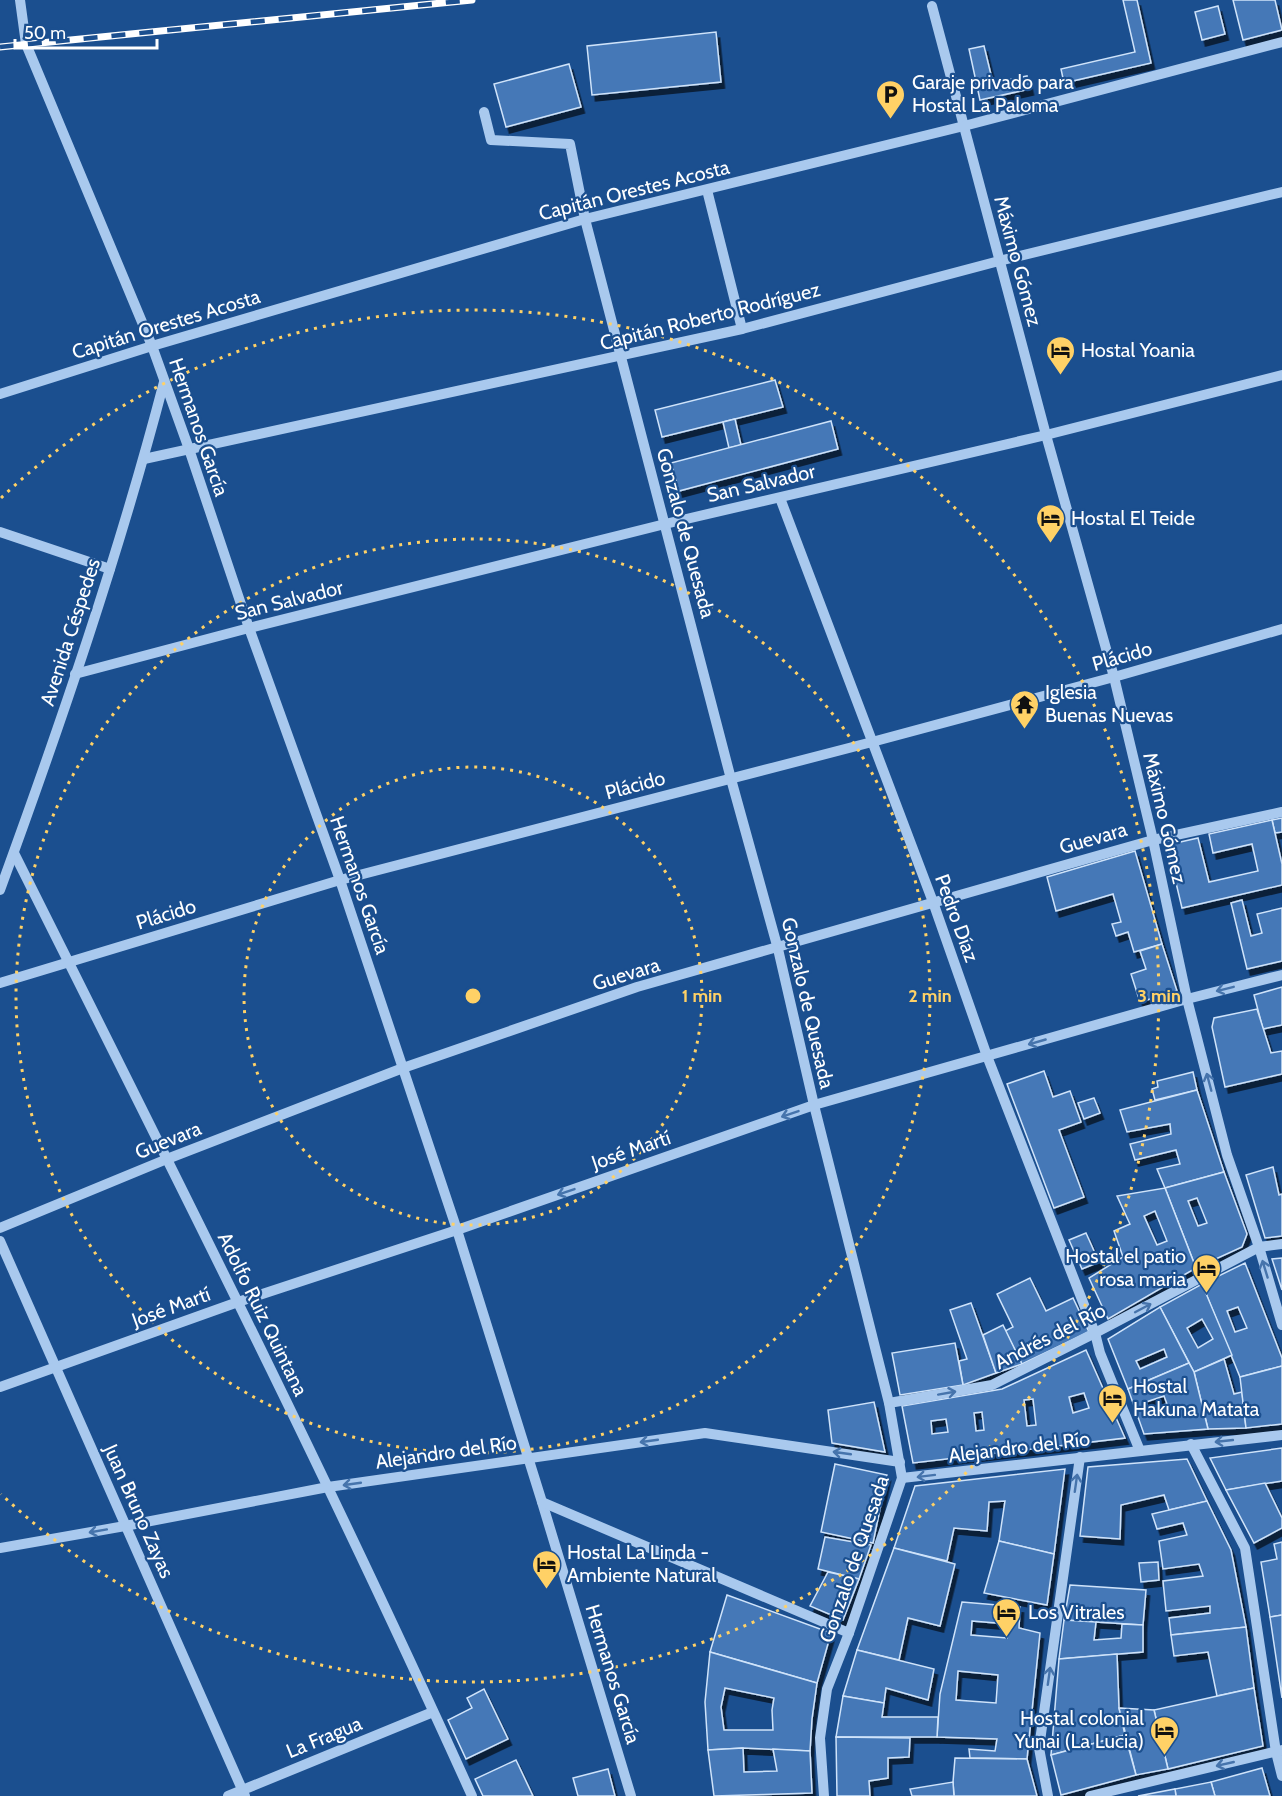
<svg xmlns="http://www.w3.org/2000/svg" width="1282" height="1796" font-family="Cabin,sans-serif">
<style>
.building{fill:#4478b7;stroke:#cfe3fa;stroke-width:1.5;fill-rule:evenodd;filter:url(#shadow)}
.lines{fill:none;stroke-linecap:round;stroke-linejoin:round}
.minor{stroke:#a9c9ee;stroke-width:10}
.rail-casing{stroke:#fff;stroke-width:7}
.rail{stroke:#1b4f8f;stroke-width:4.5;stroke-dasharray:14;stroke-linecap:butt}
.oneway{stroke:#4674ac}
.ring{fill:none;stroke:#ffd166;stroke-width:3;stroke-dasharray:3 6}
.labels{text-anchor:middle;stroke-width:4.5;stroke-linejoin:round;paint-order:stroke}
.poi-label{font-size:20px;fill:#fff;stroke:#1b4f8f;text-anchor:start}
.street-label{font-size:20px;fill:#fff;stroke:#1b4f8f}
.centre{fill:#ffd166;stroke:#1b4f8f;stroke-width:3}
.ring-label{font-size:18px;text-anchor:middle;font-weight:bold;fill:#ffd166;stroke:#1b4f8f;stroke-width:4.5;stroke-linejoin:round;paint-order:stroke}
</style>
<defs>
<filter id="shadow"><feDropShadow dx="3.5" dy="6" stdDeviation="0" flood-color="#0009"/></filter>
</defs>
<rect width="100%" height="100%" fill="#1b4f8f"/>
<g class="building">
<polygon points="1123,0 1137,0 1151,63 1064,83 1061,69 1135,52"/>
<polygon points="1233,0 1275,0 1282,30 1243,40"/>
<polygon points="1218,6 1225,34 1202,40 1195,12"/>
<polygon points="716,32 721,82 592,95 587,46"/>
<polygon points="984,46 993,83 1027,76 1030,89 980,100 969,49"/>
<polygon points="569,64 581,107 506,127 494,84"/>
<polygon points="775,380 783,407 662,437 655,410"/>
<polygon points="735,419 741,445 729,448 723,422"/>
<polygon points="831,421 838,449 679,491 671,463"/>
<polygon points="1282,818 1282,832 1275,833 1272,820"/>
<polygon points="1272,820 1282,864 1282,885 1182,908 1167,845 1198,838 1209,882 1258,871 1252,844 1213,853 1209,834"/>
<polygon points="1135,851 1162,944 1134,952 1128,932 1116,936 1112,924 1121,922 1113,894 1056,911 1047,877"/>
<polygon points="1242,900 1251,936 1262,933 1257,914 1282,908 1282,961 1247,969 1231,903"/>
<polygon points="1162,944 1177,991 1140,1002 1131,974 1146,969 1140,951"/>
<polygon points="1282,987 1282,1025 1263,1029 1254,995"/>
<polygon points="1257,1009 1271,1053 1282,1051 1282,1074 1225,1087 1212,1027 1214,1018"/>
<polygon points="1044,1071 1053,1097 1070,1091 1081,1122 1059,1130 1084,1197 1054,1208 1007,1084"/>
<polygon points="1193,1072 1197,1090 1155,1100 1152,1089 1158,1087 1157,1081"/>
<polygon points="1197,1090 1224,1172 1165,1188 1157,1169 1180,1164 1176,1150 1135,1160 1130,1144 1171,1134 1170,1124 1127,1132 1120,1110"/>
<polygon points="1094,1098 1100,1113 1084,1119 1078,1103"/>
<polygon points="1273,1167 1279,1195 1282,1194 1282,1236 1265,1238 1246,1175"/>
<path d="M1224,1172l23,62 -5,13 -46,21 -31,-80zM1197,1198l10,25 -9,3 -10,-25z"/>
<path d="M1165,1188l31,80 -88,51 -19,-41 34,-21 -9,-26 16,-7 -13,-28zM1155,1211l12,30 -10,4 -13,-29z"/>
<polygon points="1086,1233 1099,1262 1082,1269 1069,1240"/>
<polygon points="1282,1258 1282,1290 1272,1259"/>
<path d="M1245,1263l37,95v8l-42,11 -38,-93zM1238,1307l9,21 -12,4 -8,-21z"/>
<polygon points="1030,1278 1046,1311 1073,1298 1089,1332 1022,1364 1005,1331 1013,1327 997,1294"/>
<path d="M1202,1284l30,71 -38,17 -34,-65zM1202,1319l11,20 -15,9 -11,-20z"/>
<polygon points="971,1303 996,1373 963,1385 959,1361 967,1359 950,1310"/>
<path d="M1160,1307l29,56 -61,26 -20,-50zM1164,1349l3,8 -27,12 -4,-8z"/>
<polygon points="1003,1325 1022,1364 996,1373 983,1335"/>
<polygon points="955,1343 963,1385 900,1395 892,1353"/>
<path d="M1086,1350l39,88 -212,25 -11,-57 100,-17zM1084,1393l5,15 -16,5 -4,-16zM1033,1399l3,26 -9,1 -3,-26zM982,1412l2,18 -8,1 -2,-18zM946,1419l2,13 -16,2 -1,-13z"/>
<polygon points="1224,1359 1234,1394 1242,1392 1246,1428 1208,1429 1194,1372"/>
<path d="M1189,1363l5,9 14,57 -64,5 -16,-45zM1164,1396l3,8 -19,6 -2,-8z"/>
<polygon points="1282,1366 1282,1424 1246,1428 1240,1377"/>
<polygon points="874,1402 885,1452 832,1443 828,1410"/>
<polygon points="1282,1448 1282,1481 1226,1490 1210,1458"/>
<polygon points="1187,1459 1207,1501 1169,1510 1164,1495 1121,1505 1120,1539 1080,1536 1088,1467"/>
<polygon points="835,1464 887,1475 873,1543 821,1532"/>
<polygon points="1065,1469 1054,1554 999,1541 1005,1501 989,1502 987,1531 954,1528 947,1561 894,1548 915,1486"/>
<polygon points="1265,1483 1282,1518 1282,1528 1254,1543 1226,1490"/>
<polygon points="1207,1501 1231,1550 1246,1627 1171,1635 1169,1618 1210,1613 1210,1606 1166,1611 1163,1581 1203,1576 1199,1564 1163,1569 1159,1541 1187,1535 1183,1523 1157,1529 1152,1514"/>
<polygon points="825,1537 871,1545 859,1579 818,1569"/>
<polygon points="999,1541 1054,1554 1047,1605 984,1593"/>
<polygon points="1282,1542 1282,1615 1270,1617 1261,1562 1277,1559 1274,1544"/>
<polygon points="894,1548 955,1564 940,1626 908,1618 899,1660 857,1650"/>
<polygon points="1158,1562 1159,1580 1141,1582 1139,1563"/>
<polygon points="828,1572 859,1579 843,1620 810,1606"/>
<polygon points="1070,1585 1146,1590 1143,1625 1064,1620"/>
<polygon points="727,1595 831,1633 817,1683 710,1652"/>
<path d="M962,1602l58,5 -1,21 21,5 -13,126 -57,-1 -1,-9 26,2 2,-12 -60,-2 3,-43zM972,1621l36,3 -1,14 -36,-3zM958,1671l40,4 -2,28 -40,-3z"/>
<polygon points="1282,1615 1282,1698 1270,1617"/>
<polygon points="1064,1620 1096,1622 1094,1640 1121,1638 1122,1624 1143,1625 1143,1652 1059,1659"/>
<polygon points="1246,1627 1254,1688 1217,1696 1208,1652 1174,1656 1171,1635"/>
<polygon points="857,1650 934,1669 928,1700 886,1688 884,1703 843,1696"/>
<path d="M710,1652l107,31 -5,36 -2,32 -67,-3 -35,2 -3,-48zM725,1688l49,10 -2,12 1,20h-49l-3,-23z"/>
<polygon points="1117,1654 1119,1708 1125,1735 1051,1755 1059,1659"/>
<polygon points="1254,1688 1263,1746 1168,1769 1154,1710"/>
<polygon points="484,1689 508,1739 466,1759 448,1720 472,1708 467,1698"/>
<polygon points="843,1696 884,1703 882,1717 938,1717 937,1737 836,1737"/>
<polygon points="1119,1708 1154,1710 1168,1769 1136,1775"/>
<polygon points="1125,1735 1136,1775 1061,1795 1051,1755"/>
<polygon points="836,1737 910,1738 909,1757 888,1758 888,1778 869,1781 870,1796 837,1796"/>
<polygon points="743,1748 744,1772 777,1771 773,1749 810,1751 812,1793 714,1796 708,1750"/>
<polygon points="955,1758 1027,1759 1037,1796 954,1796 953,1782"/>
<polygon points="516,1760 533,1796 483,1796 475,1779"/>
<polygon points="1262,1768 1270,1796 1215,1796 1211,1782"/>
<polygon points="608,1769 615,1796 578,1796 573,1778"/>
<polygon points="953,1782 954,1796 912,1796 910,1789"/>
<polygon points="1211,1782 1215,1796 1176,1796 1175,1789"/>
<polygon points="1175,1789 1176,1796 1138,1796"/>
</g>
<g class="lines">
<g class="minor">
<polyline points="20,0 26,44 152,346 189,449 249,628 340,880 457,1230 542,1502 631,1796"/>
<polyline points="932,6 1046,435 1114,677 1153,840 1187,999 1227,1155 1259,1247 1282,1325"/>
<polyline points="484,112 491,140 570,144 585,219 731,779 778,949 814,1105 889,1403 902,1478 849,1633 827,1689 820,1738 824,1796"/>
<polyline points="707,190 742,329"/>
<polyline points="0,394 152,346 585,219 964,126 1282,42"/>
<polyline points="144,459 742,329 999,261 1282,192"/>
<polyline points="780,498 933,902 987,1056 1095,1333 1100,1353 1140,1451"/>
<polyline points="0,532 110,569"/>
<polyline points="75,674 249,628 665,524 1046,435 1282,375"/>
<path d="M14,853c156,312 314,624 458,943"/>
<path d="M0,890c61,-167 119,-336 164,-508"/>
<polyline points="0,983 340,880 872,742 1114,677 1282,629"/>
<polyline points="0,1228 167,1159 403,1068 637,987 1153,840 1282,812"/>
<polyline points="0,1241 245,1796"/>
<polyline points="0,1387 238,1302 457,1230 814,1105 1187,999 1282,975"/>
<polyline points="889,1403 992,1385 1095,1333 1259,1247 1282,1244"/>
<polyline points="1191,1444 1245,1548 1276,1752 1282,1776"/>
<polyline points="902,1478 1282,1435"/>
<polyline points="542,1502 849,1633"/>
<polyline points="0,1548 125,1526 328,1487 705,1433 900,1462"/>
<polyline points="228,1796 433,1712"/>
<polyline points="1048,1796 1039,1748 1080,1457"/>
<polyline points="1090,1796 1282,1750"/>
</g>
<defs>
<polyline id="rail" points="0,47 472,0"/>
</defs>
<use href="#rail" class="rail-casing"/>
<use href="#rail" class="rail"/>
</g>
<defs><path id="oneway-shaft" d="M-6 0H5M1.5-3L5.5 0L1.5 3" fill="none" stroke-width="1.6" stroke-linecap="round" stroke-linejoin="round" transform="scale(1.5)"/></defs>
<g class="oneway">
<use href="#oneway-shaft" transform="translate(1225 989) rotate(166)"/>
<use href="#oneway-shaft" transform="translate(1037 1042) rotate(164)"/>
<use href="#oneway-shaft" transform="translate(1209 1082) rotate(-105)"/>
<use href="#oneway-shaft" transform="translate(790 1114) rotate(161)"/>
<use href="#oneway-shaft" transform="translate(566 1192) rotate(161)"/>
<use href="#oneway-shaft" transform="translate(1265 1269) rotate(-107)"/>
<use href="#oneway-shaft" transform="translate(1143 1308) rotate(-28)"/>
<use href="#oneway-shaft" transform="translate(947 1393) rotate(-10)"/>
<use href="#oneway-shaft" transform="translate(649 1441) rotate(172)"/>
<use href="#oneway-shaft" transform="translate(1224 1441) rotate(174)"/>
<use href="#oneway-shaft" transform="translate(842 1453) rotate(-172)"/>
<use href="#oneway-shaft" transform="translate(926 1476) rotate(173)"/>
<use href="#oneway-shaft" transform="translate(1076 1483) rotate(-82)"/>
<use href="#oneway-shaft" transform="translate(352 1484) rotate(172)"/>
<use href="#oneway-shaft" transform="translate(98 1531) rotate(170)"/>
<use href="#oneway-shaft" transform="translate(1049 1676) rotate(-82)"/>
<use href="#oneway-shaft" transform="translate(1225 1764) rotate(167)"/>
</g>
<g class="ring">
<circle cx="473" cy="996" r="229"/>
<circle cx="473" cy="996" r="457"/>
<path d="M1 498A686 686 0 1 1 1 1494"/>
</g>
<defs>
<symbol id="parking-pin" viewBox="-11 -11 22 30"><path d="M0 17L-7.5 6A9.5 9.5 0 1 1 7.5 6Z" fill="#ffd166" stroke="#1b4f8f"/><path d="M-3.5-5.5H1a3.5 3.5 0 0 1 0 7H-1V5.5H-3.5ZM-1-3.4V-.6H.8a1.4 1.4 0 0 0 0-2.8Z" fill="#111"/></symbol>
<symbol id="hotel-pin" viewBox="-11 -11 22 30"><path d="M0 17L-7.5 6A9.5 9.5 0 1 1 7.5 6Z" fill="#ffd166" stroke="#1b4f8f"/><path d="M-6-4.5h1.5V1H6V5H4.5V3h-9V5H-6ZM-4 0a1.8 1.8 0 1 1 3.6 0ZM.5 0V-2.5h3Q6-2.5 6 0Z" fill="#111"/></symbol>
<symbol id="temple-pin" viewBox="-11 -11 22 30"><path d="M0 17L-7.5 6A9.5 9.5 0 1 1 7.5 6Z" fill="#ffd166" stroke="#1b4f8f"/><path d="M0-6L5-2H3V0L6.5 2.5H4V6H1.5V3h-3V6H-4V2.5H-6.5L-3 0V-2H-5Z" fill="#111"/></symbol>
</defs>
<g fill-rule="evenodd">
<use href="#parking-pin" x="874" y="78" width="33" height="45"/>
<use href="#hotel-pin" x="1044" y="334" width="33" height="45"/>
<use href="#hotel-pin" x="1034" y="502" width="33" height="45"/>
<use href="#temple-pin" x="1008" y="688" width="33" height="45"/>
<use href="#hotel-pin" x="1190" y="1252" width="33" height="45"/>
<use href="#hotel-pin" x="1096" y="1382" width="33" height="45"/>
<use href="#hotel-pin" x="530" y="1548" width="33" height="45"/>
<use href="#hotel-pin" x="990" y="1596" width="33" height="45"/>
<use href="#hotel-pin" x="1148" y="1714" width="33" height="45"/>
</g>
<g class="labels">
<g class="poi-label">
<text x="912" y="89">Garaje privado para<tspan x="912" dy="23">Hostal La Paloma</tspan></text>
<text x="1081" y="357">Hostal Yoania</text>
<text x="1071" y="525">Hostal El Teide</text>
<text x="1045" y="699">Iglesia<tspan x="1045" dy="23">Buenas Nuevas</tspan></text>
<text x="1186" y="1263" text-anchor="end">Hostal el patio<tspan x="1186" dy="23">rosa maria</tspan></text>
<text x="1133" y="1393">Hostal<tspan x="1133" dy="23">Hakuna Matata</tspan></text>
<text x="567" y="1559">Hostal La Linda -<tspan x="567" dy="23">Ambiente Natural</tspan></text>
<text x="1028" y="1619">Los Vitrales</text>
<text x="1144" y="1725" text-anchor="end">Hostal colonial<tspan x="1144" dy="23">Yunai (La Lucia)</tspan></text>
</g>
<g class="street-label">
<text transform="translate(634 190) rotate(-14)" y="7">Capitán Orestes Acosta</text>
<text transform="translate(1018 261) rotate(75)" y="7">Máximo Gómez</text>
<text transform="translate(710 316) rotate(-14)" y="7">Capitán Roberto Rodríguez</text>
<text transform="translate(166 324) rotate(-17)" y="7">Capitán Orestes Acosta</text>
<text transform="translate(199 427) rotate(71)" y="7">Hermanos García</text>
<text transform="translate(761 483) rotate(-13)" y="7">San Salvador</text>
<text transform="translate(686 533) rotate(75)" y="7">Gonzalo de Quesada</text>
<text transform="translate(289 600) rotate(-14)" y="7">San Salvador</text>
<text transform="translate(70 632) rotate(-72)" y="7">Avenida Céspedes</text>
<text transform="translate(1122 656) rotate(-16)" y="7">Plácido</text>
<text transform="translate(635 785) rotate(-15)" y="7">Plácido</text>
<text transform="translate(1165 818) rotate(77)" y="7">Máximo Gómez</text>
<text transform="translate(1093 838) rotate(-16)" y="7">Guevara</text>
<text transform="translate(360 885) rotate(71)" y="7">Hermanos García</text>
<text transform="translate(166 914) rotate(-17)" y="7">Plácido</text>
<text transform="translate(957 918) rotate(70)" y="7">Pedro Díaz</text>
<text transform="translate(626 974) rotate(-17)" y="7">Guevara</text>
<text transform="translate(808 1003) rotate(77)" y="7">Gonzalo de Quesada</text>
<text transform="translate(168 1140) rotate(-22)" y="7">Guevara</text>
<text transform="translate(631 1150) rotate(-19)" y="7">José Martí</text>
<text transform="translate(171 1307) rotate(-20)" y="7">José Martí</text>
<text transform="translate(263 1314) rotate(64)" y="7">Adolfo Ruiz Quintana</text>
<text transform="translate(1050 1336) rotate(-27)" y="7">Andrés del Río</text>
<text transform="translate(1019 1447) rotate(-7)" y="7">Alejandro del Río</text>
<text transform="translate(446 1452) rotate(-8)" y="7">Alejandro del Río</text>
<text transform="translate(139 1511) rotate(66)" y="7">Juan Bruno Zayas</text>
<text transform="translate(854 1559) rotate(-71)" y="7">Gonzalo de Quesada</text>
<text transform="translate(613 1674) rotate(73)" y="7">Hermanos García</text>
<text transform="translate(324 1737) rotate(-22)" y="7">La Fragua</text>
</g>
</g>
<circle cx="473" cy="996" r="9" class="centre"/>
<g class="ring-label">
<text x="702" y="1002">1 min</text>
<text x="930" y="1002">2 min</text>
<text x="1159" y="1002">3 min</text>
</g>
<path d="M15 39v9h142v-9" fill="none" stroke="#ffffff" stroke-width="3"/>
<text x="24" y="39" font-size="18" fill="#ffffff" stroke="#1b4f8f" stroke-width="4.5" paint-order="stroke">50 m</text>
</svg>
